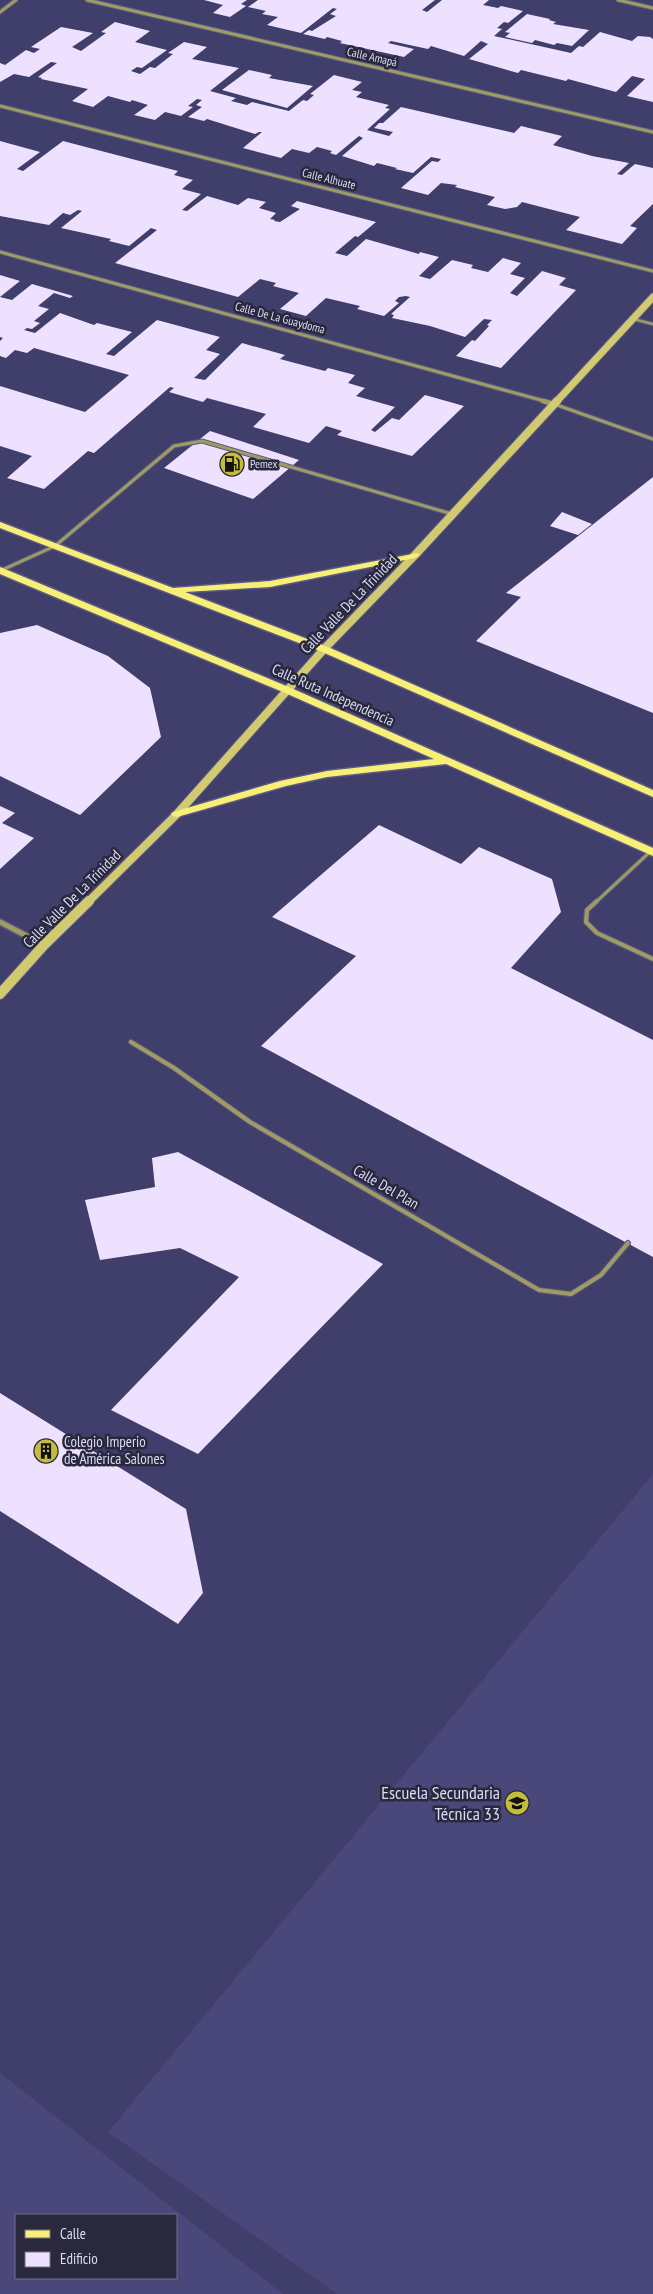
<svg xmlns="http://www.w3.org/2000/svg" width="653" height="2294" font-family="'PT Sans Narrow',sans-serif">
<style>
.built{fill:#4a477b;fill-rule:evenodd}
.building{fill:#eee1ff}
.lines{fill:none;stroke-linecap:round;stroke-linejoin:round}
.lane-far2-casing{stroke:#5c5a84;stroke-width:4.5}
.lane-far1-casing{stroke:#5c5a84;stroke-width:5}
.lane-casing{stroke:#5c5a84;stroke-width:6}
.street-far2-casing{stroke:#5c5a84;stroke-width:5}
.street-far1-casing{stroke:#5c5a84;stroke-width:6}
.street-casing{stroke:#5c5a84;stroke-width:8}
.secondary-far2-casing{stroke:#5c5a84;stroke-width:9}
.secondary-far1-casing{stroke:#5c5a84;stroke-width:10}
.secondary-casing{stroke:#5c5a84;stroke-width:12}
.primary-casing{stroke:#5c5a84;stroke-width:3}
.lane-far2{stroke:#9e9b63;stroke-width:2.5}
.lane-far1{stroke:#9e9b63;stroke-width:3}
.lane{stroke:#9e9b63;stroke-width:4}
.street-far2{stroke:#9e9b63;stroke-width:3}
.street-far1{stroke:#9e9b63;stroke-width:4.5}
.street{stroke:#9e9b63;stroke-width:5}
.secondary-far2{stroke:#d1ca70;stroke-width:7}
.secondary-far1{stroke:#d1ca70;stroke-width:8}
.secondary{stroke:#d1ca70;stroke-width:10}
.primary{fill:#f8ef77;fill-rule:evenodd}
.labels{text-anchor:middle;stroke-width:5;stroke-linejoin:round;paint-order:stroke}
.far-street-label{font-size:12px;fill:#dbdbf7;stroke:#29283d}
.far-poi-label{font-size:12px;fill:#dbdbf7;stroke:#29283d;text-anchor:start}
.street-label{font-size:15px;fill:#dbdbf7;stroke:#29283d}
.poi-label{font-size:15px;fill:#dbdbf7;stroke:#29283d;text-anchor:start}
.near-poi-label{font-size:18px;fill:#dbdbf7;stroke:#29283d;text-anchor:end}
</style>
<rect width="100%" height="100%" fill="#403e6b"/>
<g class="built">
<polygon points="653,1474 653,2294 337,2294 108,2132"/>
<path d="M0,2073l283,221h-283zM176,2215v63h-160v-63z"/>
</g>
<g class="building">
<polygon points="204,0 247,0 241,4 246,6 230,17 213,13 223,5"/>
<polygon points="258,0 435,0 422,10 427,12 442,0 489,0 483,5 498,8 501,6 523,11 508,23 504,22 497,28 502,29 494,36 571,53 579,46 583,47 600,32 632,41 638,36 650,37 653,39 653,102 627,96 645,79 632,76 616,92 568,79 566,81 521,70 518,73 469,59 488,44 481,41 464,56 431,46 428,49 391,41 388,43 414,49 404,57 340,43 342,41 327,37 325,39 303,34 309,30 312,31 336,16 330,14 337,9 333,8 301,33 267,25 278,17 262,14 266,11 248,7"/>
<polygon points="527,14 550,19 549,20 556,22 553,24 589,30 572,46 557,43 554,45 535,40 532,43 505,37 510,33 505,32"/>
<polygon points="115,22 150,31 135,42 167,50 142,68 137,67 131,71 140,74 150,67 155,68 173,54 168,53 184,42 207,47 192,59 239,68 210,91 236,98 231,101 247,105 252,102 289,111 303,100 307,101 314,95 310,94 334,75 362,82 352,90 362,92 356,97 389,105 385,108 390,109 367,130 389,136 393,132 374,128 379,123 383,123 401,107 514,133 521,126 562,136 553,145 592,156 629,163 617,174 622,175 635,164 653,168 653,204 630,226 637,228 622,244 566,230 580,217 522,202 517,207 505,209 487,205 495,197 455,187 457,185 441,183 428,195 401,188 432,161 438,162 441,159 431,157 413,173 395,169 397,168 377,163 374,166 342,156 363,138 359,136 336,155 330,153 332,151 317,147 309,153 292,149 281,158 243,148 262,132 259,132 255,134 207,119 204,121 188,117 202,107 196,105 202,100 197,99 188,106 193,107 181,116 165,112 155,120 134,115 148,105 132,100 130,102 108,96 93,107 72,101 88,89 41,79 42,78 38,77 57,63 51,62 29,77 14,74 0,82 0,63 5,65 26,50 34,53 40,49 31,47 61,27 93,33 72,47 81,51 106,33 101,32"/>
<polygon points="249,70 272,75 269,78 313,86 287,108 222,90"/>
<polygon points="0,141 40,152 17,169 23,171 63,141 178,171 174,175 193,180 182,189 201,194 182,210 187,211 207,196 238,205 248,198 266,202 259,208 276,213 270,219 275,220 274,221 280,222 300,209 291,206 297,201 376,222 358,237 355,236 335,253 347,256 366,239 419,254 420,252 439,257 419,276 426,278 430,279 452,260 473,265 471,268 488,272 503,258 521,263 510,274 525,278 510,293 517,296 542,271 566,278 559,285 576,290 501,368 456,356 472,340 475,341 489,326 487,325 492,320 484,319 465,337 430,326 392,318 394,315 391,314 410,297 406,296 399,297 395,301 399,303 384,316 357,309 360,306 326,298 306,316 280,309 299,293 273,286 276,283 260,279 238,297 115,263 157,230 151,228 129,246 109,241 111,239 61,228 82,211 78,210 70,215 63,213 49,225 0,216"/>
<polygon points="0,275 20,281 0,297"/>
<polygon points="32,284 73,296 70,298 54,293 38,306 49,309 34,321 40,323 32,329 27,328 24,330 35,333 60,313 94,325 97,323 132,332 106,354 114,356 157,320 220,337 206,350 220,354 194,378 205,380 242,343 285,355 280,359 325,371 328,368 355,375 348,383 365,388 356,396 395,407 371,430 375,432 392,418 399,420 425,395 464,406 412,456 337,435 342,431 326,426 309,443 253,427 266,414 207,398 203,402 169,392 174,388 170,387 94,453 88,451 44,489 7,478 32,456 0,446 0,386 85,412 129,375 34,348 27,353 15,350 6,358 0,356 0,341 3,338 0,337 0,297 12,300"/>
<polygon points="210,431 299,460 253,499 164,468"/>
<polygon points="653,477 653,713 476,641 521,597 506,593"/>
<polygon points="562,512 592,524 578,535 550,526"/>
<polygon points="37,625 108,656 150,688 161,737 80,815 0,776 0,633"/>
<polygon points="0,806 15,813 2,823 34,838 0,869"/>
<polygon points="379,825 461,864 479,847 552,879 561,912 511,968 653,1040 653,1257 261,1046 356,956 272,917"/>
<polygon points="178,1152 383,1264 198,1454 111,1410 239,1277 180,1248 100,1260 85,1200 155,1187 152,1158"/>
<polygon points="0,1393 186,1509 203,1593 178,1624 0,1511"/>
</g>
<g class="lines">
<defs>
<polyline id="lane-far2" points="633,319 653,324"/>
<g id="lane-far1">
<polyline points="554,404 653,439"/>
<polyline points="0,571 55,546 174,446 202,441 452,514"/>
<polyline points="596,902 653,849"/>
</g>
<g id="lane">
<polyline points="597,901 587,910 586,922 597,933 653,959"/>
<polyline points="131,1042 174,1068 250,1122 539,1290 571,1294 601,1275 628,1243"/>
</g>
<g id="street-far2">
<polyline points="87,0 653,132"/>
<polyline points="618,0 653,8"/>
<polyline points="0,12 16,0"/>
<polyline points="0,106 653,271"/>
<polyline points="0,252 548,402"/>
</g>
<polyline id="street-far1" points="543,401 554,404"/>
<polyline id="street" points="0,922 44,945"/>
<polyline id="secondary-far2" points="556,402 653,297"/>
<polyline id="secondary-far1" points="88,902 177,814 324,649 415,555 557,401"/>
<polyline id="secondary" points="0,994 44,945 89,901"/>
<g id="primary">
<polygon points="0,522 173,588 270,581 418,553 420,555 415,558 270,587 185,592 328,647 653,790 653,797 320,651 0,528"/>
<polygon points="0,567 291,688 653,848 653,856 446,764 327,777 286,786 177,817 173,816 171,814 173,812 280,781 327,771 434,759 283,692 0,574"/>
</g>
</defs>
<use href="#lane-far2" class="lane-far2-casing"/>
<use href="#lane-far1" class="lane-far1-casing"/>
<use href="#lane" class="lane-casing"/>
<use href="#street-far2" class="street-far2-casing"/>
<use href="#street-far1" class="street-far1-casing"/>
<use href="#street" class="street-casing"/>
<use href="#secondary-far2" class="secondary-far2-casing"/>
<use href="#secondary-far1" class="secondary-far1-casing"/>
<use href="#secondary" class="secondary-casing"/>
<use href="#primary" class="primary-casing"/>
<use href="#lane-far2" class="lane-far2"/>
<use href="#lane-far1" class="lane-far1"/>
<use href="#lane" class="lane"/>
<use href="#street-far2" class="street-far2"/>
<use href="#street-far1" class="street-far1"/>
<use href="#street" class="street"/>
<use href="#secondary-far2" class="secondary-far2"/>
<use href="#secondary-far1" class="secondary-far1"/>
<use href="#secondary" class="secondary"/>
<use href="#primary" class="primary"/>
</g>
<defs>
<symbol id="fuel-disc" viewBox="-11 -11 22 22"><circle r="9.5" fill="#c6bc3c" stroke="#29283d"/><path d="M-5.5-6h7V0h2V4h1.3V-2.5L3-4.5l.8-.8L6-3V5H2.5V1h-1V6h-7ZM-4.2-4.7v3.2H.2V-4.7Z" fill="#111"/></symbol>
<symbol id="building-disc" viewBox="-11 -11 22 22"><circle r="9.5" fill="#c6bc3c" stroke="#29283d"/><path d="M-4-6H4V6H1V3H-1V6H-4ZM-2.5-4.3h1.7v1.8h-1.7ZM.8-4.3h1.7v1.8H.8ZM-2.5-1h1.7V.8h-1.7ZM.8-1h1.7V.8H.8Z" fill="#111"/></symbol>
<symbol id="school-disc" viewBox="-11 -11 22 22"><circle r="9.5" fill="#c6bc3c" stroke="#29283d"/><path d="M0-5L7-2L0 1L-7-2ZM-4 1L0 2.5L4 1V4Q0 6-4 4Z" fill="#111"/></symbol>
</defs>
<g fill-rule="evenodd">
<use href="#fuel-disc" x="218" y="450" width="28" height="28"/>
<use href="#building-disc" x="32" y="1437" width="28" height="28"/>
<use href="#school-disc" x="503" y="1789" width="28" height="28"/>
</g>
<g class="labels">
<g class="far-street-label">
<text transform="translate(372 57) rotate(13)" y="4">Calle Amapá</text>
<text transform="translate(329 179) rotate(14)" y="4">Calle Alhuate</text>
<text transform="translate(280 318) rotate(15)" y="4">Calle De La Guaydoma</text>
</g>
<g class="far-poi-label">
<text x="250" y="468">Pemex</text>
</g>
<g class="street-label">
<text transform="translate(349 604) rotate(-46)" y="5">Calle Valle De La Trinidad</text>
<text transform="translate(333 695) rotate(24)" y="5">Calle Ruta Independencia</text>
<text transform="translate(72 899) rotate(-45)" y="5">Calle Valle De La Trinidad</text>
<text transform="translate(386 1187) rotate(30)" y="5">Calle Del Plan</text>
</g>
<g class="poi-label">
<text x="64" y="1447">Colegio Imperio<tspan x="64" dy="17">de América Salones</tspan></text>
</g>
<g class="near-poi-label">
<text x="500" y="1799">Escuela Secundaria<tspan x="500" dy="21">Técnica 33</tspan></text>
</g>
</g>
<rect x="15" y="2214" width="162" height="65" fill="#29283d" stroke="#707087"/>
<rect x="25" y="2230" width="25" height="8" fill="#f8ef77" stroke="#707087"/>
<text x="60" y="2239" font-size="15" fill="#dbdbf7">Calle</text>
<rect x="25" y="2252" width="25" height="15" fill="#eee1ff" stroke="#707087"/>
<text x="60" y="2264" font-size="15" fill="#dbdbf7">Edificio</text>
</svg>
